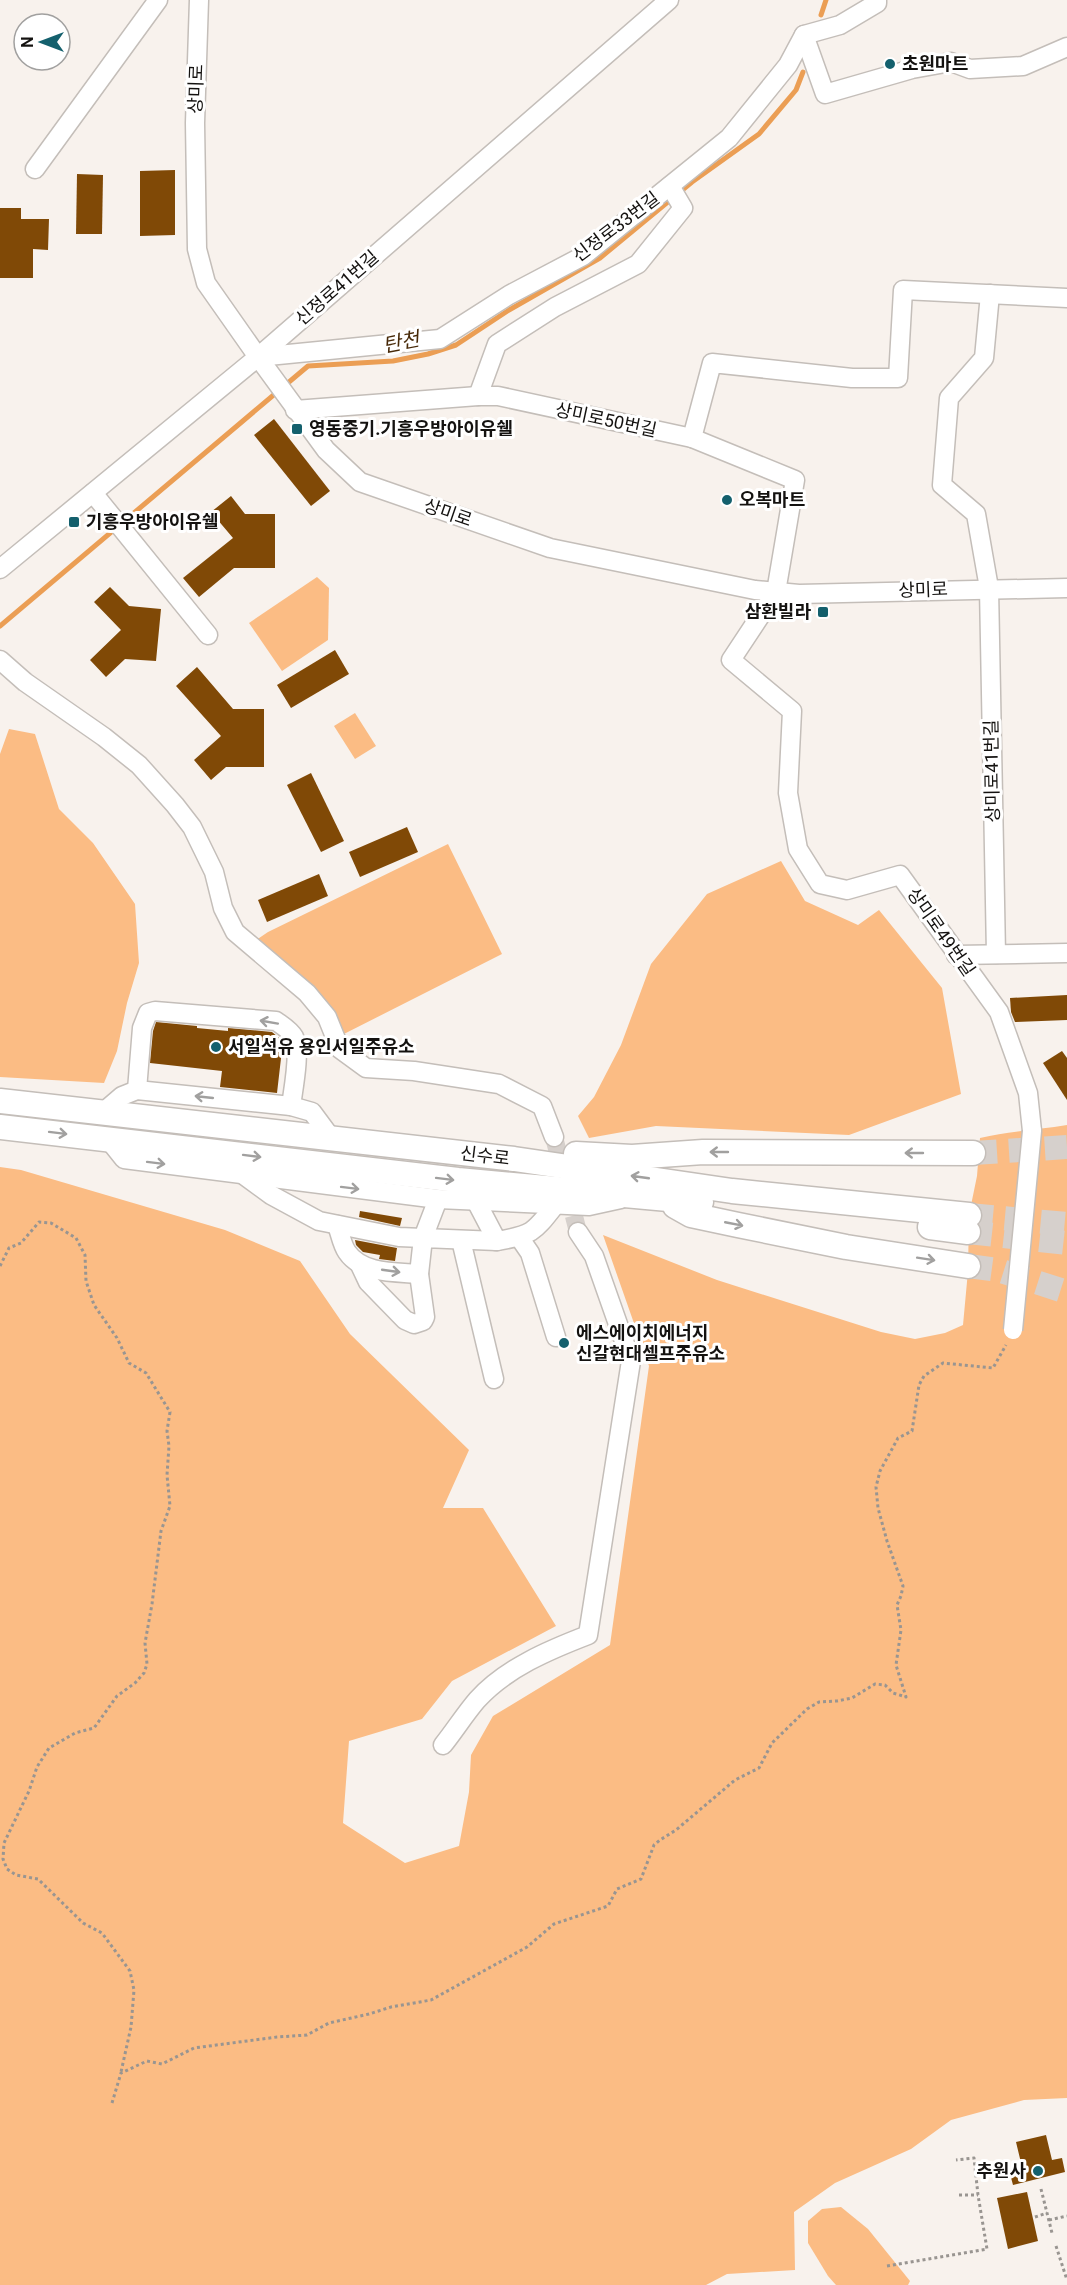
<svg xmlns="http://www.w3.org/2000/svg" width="1067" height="2285" font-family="Roboto,'Noto Sans KR',sans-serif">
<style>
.green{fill:#fbbc84}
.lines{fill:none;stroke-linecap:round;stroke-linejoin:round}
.stream{stroke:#eb9e54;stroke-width:5}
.building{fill:#804906}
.minor-tunnel{stroke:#d6d0cc;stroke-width:18;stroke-dasharray:18 9;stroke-linecap:butt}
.major-tunnel{stroke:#d6d0cc;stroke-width:24;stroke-dasharray:24 12;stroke-linecap:butt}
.minor-casing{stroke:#c4beb9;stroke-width:21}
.major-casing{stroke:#c4beb9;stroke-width:27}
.path{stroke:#999591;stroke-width:3;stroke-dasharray:3 3;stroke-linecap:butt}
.minor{stroke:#fff;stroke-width:18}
.major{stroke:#fff;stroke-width:24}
.minor-bridge-casing{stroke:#c4beb9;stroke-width:21;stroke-linecap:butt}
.minor-bridge{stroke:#fff;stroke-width:18}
.oneway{stroke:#a1a09f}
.poi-dot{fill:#14606d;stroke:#fff;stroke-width:2}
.labels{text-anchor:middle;stroke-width:6;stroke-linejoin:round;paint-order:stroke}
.poi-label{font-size:18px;font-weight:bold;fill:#141210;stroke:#fff;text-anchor:start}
.street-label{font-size:18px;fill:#141210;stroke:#fff}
.water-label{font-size:20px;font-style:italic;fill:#482a09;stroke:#fff}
</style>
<rect width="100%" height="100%" fill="#f8f2ed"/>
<g class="green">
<polygon points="317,577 329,588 328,640 282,671 249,623"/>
<polygon points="355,713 376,746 355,759 334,726"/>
<polygon points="9,729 35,734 59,809 93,843 135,904 139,963 127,1003 117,1051 104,1083 0,1077 0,754"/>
<polygon points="448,844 502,954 336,1038 326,1017 249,945 268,932"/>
<polygon points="781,861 805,901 858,925 879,910 942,988 961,1094 849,1135 656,1126 589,1138 578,1116 594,1097 621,1045 651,964 707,894"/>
<path d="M1067,1125v973l-43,2 -73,20 -40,29 -76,34 -41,29 1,58 -68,4 -21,11h-706v-1118l21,3 204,60 75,31 50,73 119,116 -26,58h40l73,118 -104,55 -30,38 -73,22 -6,82 62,40 54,-17 10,-54 2,-37 22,-39 117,-71 39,-279 -46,-131 114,45 164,52 34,7 30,-6 18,-8 5,-54 1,-56 8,-39 3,-38c29,-7 58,-8 87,-13z"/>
<polygon points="841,2207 868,2229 910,2281 908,2285 836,2285 828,2276 808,2243 808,2221 822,2209"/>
</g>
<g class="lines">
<g class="stream">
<polyline points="821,15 826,0"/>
<polyline points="0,626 308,366 393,361 428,354 456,345 509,310 600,258 692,182 759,134 796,90 803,72"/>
</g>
</g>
<g class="building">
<polygon points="175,170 175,235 140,236 140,171"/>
<polygon points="77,174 103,175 102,234 76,234"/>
<polygon points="0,208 21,208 21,219 49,219 48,250 33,249 33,278 0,278"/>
<polygon points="274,419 330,491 311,506 254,435"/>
<polygon points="231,496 245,514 275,514 275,568 234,568 199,597 183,578 233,538 211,512"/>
<polygon points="110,587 129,606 161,609 156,661 125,659 106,677 90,660 121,630 94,602"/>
<polygon points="335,650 349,674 291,708 277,685"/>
<polygon points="197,667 233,709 264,709 264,767 226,767 211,780 194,760 221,736 176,686"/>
<polygon points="311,773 344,841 321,852 287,785"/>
<polygon points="407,827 418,852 360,877 349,852"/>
<polygon points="319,874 328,896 267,922 258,900"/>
<polygon points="1067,995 1067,1020 1015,1022 1011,1012 1010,998"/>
<polygon points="156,1022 197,1026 197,1028 228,1031 228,1028 272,1032 283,1041 277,1093 220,1087 222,1071 150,1063 153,1031"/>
<polygon points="1062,1051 1067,1058 1067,1100 1043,1063"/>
<polygon points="360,1211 402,1218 400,1226 359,1217"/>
<polygon points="355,1240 397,1248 395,1261 379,1259 380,1255 363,1252 356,1245"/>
<polygon points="1046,2135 1052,2160 1062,2158 1065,2172 1013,2185 1009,2170 1022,2167 1016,2142"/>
<polygon points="1027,2192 1038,2241 1008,2249 997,2198"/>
</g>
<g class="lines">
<polyline class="minor-tunnel" points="554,1137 578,1232"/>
<g class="major-tunnel">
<polyline points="973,1153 1067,1147"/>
<polyline points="969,1215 1067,1224"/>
<polyline points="968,1232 1067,1243"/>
<polyline points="968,1266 998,1270 1067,1292"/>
</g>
<defs>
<g id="minor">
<polyline points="199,0 195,123 197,249 206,283 258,357 326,450 360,482 550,548 755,590 799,594 1067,588"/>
<polyline points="804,35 825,94 912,69 951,62 970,69 1023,66 1067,47"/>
<polyline points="35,169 158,0"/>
<polyline points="990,294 984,358 949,398 942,485 976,514 989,588 996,954"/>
<polyline points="258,357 440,339 509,295 583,256 729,138 788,65 804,35 840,25 877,3 877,0"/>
<polyline points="478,396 497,344 555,307 638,264 683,208 670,186"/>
<polyline points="295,410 478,396 498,396 692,438 795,480 776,592 731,660 792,711 788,793 798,849 820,884 847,890 900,875 999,1012 1028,1093 1032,1131"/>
<polyline points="692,438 712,363 852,378 898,378 903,290 1067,298"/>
<polyline points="93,493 208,635"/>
<polyline points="0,569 258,357 669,0"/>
<polyline points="0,660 25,682 104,737 139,765 175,805 192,827 214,872 223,908 235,932 307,993 327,1017 340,1049 366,1068 414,1071 499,1084 542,1106 554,1137"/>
<polyline points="956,955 1067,953"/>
<path d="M137,1090l5,-62 6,-15 7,-2 121,10c7,5 14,9 18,16 7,14 -1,53 -3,69"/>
<polyline points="101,1114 122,1096 137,1090 291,1106 312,1112 332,1139"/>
<polyline points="108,1139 124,1159 438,1199 589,1206 621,1199"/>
<polyline points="245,1176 271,1195 319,1221 399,1237 423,1238 438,1199"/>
<path d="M476,1201l21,40c36,-6 37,-9 59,-37"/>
<path d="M337,1225c3,8 5,20 10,27 15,22 48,20 72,22l4,-36 74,3"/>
<polyline points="519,1237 530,1253 556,1337"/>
<polyline points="461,1240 494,1379"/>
<polyline points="360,1265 368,1282 405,1320 414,1324 423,1321 425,1317 419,1274"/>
<path d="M443,1745c12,-15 22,-31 34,-45 29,-32 72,-50 111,-65l43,-274 -37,-105 -16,-24"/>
</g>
<g id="major">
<polyline points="0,1101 514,1159 732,1191 969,1215"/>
<polyline points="0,1127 458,1180 701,1202"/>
<polyline points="576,1154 632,1157 703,1152 973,1153"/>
<polyline points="675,1206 691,1215 738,1225 846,1247 968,1266"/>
<polyline points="930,1227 968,1232"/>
</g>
</defs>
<use href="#minor" class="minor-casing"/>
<use href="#major" class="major-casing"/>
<g class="path">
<polyline points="0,1266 9,1248 21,1243 39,1222 51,1223 76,1238 85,1255 86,1281 94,1305 117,1338 129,1363 146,1373 170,1412 167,1431 169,1446 167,1475 170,1506 161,1531 152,1604 145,1643 147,1664 144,1673 135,1683 117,1696 94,1728 75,1733 49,1748 37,1767 29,1791 4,1843 3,1859 7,1869 16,1875 38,1879 83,1923 102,1933 130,1971 134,1990 131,2027 121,2072"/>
<polyline points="112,2103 121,2073 147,2061 162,2064 194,2048 277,2037 307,2035 329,2023 369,2014 391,2007 431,2000 527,1947 554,1924 608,1906 617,1889 641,1879 654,1845 660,1840 676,1830 735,1780 759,1768 772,1743 807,1709 819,1702 837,1701 852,1698 875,1684 885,1685 893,1693 906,1697 896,1665 901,1630 897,1605 901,1596 903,1586 887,1541 878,1508 876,1487 880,1471 898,1438 912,1431 919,1385 924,1376 943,1363 993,1368 1006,1345"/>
<polyline points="1041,2189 1052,2233"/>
<polyline points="959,2195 978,2195"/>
<polyline points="1035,2217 1047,2213"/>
<polyline points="1049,2220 1067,2216"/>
<polyline points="1056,2246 1067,2280"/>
<polyline points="887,2266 987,2249 978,2195 974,2158 956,2160"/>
</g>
<use href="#minor" class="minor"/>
<use href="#major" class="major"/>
<defs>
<polyline id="minor-bridge" points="1013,1330 1032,1131"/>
</defs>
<use href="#minor-bridge" class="minor-bridge-casing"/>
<use href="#minor-bridge" class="minor-bridge"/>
</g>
<defs><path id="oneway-shaft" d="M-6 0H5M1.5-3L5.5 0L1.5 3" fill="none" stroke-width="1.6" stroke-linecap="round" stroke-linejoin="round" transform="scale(1.5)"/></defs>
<g class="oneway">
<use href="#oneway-shaft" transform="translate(269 1022) rotate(-170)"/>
<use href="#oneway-shaft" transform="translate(204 1097) rotate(-174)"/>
<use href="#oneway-shaft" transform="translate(58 1133) rotate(7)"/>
<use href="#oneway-shaft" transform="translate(719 1152) rotate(-180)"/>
<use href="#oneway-shaft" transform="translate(914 1153) rotate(-180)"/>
<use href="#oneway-shaft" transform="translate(252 1156) rotate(7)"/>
<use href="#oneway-shaft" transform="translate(156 1163) rotate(7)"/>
<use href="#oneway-shaft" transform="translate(640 1177) rotate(-172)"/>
<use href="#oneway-shaft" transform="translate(445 1179) rotate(7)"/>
<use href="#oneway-shaft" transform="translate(350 1188) rotate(7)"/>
<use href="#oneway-shaft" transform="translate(734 1224) rotate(11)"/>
<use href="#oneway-shaft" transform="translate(926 1259) rotate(9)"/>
<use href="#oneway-shaft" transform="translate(391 1271) rotate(8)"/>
</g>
<g class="poi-dot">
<circle cx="890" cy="64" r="6"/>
<rect x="291" y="423" width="12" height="12" rx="3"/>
<circle cx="727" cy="500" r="6"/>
<rect x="68" y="516" width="12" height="12" rx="3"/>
<rect x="817" y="606" width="12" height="12" rx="3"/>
<circle cx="216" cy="1047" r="6"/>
<circle cx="564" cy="1343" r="6"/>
<circle cx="1038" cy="2171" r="6"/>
</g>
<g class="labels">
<g class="poi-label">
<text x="902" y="70">초원마트</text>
<text x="309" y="435">영동중기.기흥우방아이유쉘</text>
<text x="739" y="506">오복마트</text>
<text x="86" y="528">기흥우방아이유쉘</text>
<text x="811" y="618" text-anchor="end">삼환빌라</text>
<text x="228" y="1053">서일석유 용인서일주유소</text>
<text x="576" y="1339">에스에이치에너지<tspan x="576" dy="21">신갈현대셀프주유소</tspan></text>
<text x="1026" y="2177" text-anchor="end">추원사</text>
</g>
<g class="street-label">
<text transform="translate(196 89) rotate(-88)" y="6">상미로</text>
<text transform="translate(616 227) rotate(-37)" y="6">신정로33번길</text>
<text transform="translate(337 288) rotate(-41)" y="6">신정로41번길</text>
<text transform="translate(606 420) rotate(12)" y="6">상미로50번길</text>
<text transform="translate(448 513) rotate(19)" y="6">상미로</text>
<text transform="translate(923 590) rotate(-2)" y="6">상미로</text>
<text transform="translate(992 771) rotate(-91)" y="6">상미로41번길</text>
<text transform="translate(941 932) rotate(55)" y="6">상미로49번길</text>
<text transform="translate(485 1156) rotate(7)" y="6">신수로</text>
</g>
<g class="water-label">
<text transform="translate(401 342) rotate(-11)" y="7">탄천</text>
</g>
</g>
<g transform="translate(42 42) rotate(270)"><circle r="28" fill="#ffffff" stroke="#a1a09f" stroke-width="1.5"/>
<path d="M0-4.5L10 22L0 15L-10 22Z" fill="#14606d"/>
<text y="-9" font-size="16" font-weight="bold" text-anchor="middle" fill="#141210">N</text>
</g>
</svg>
